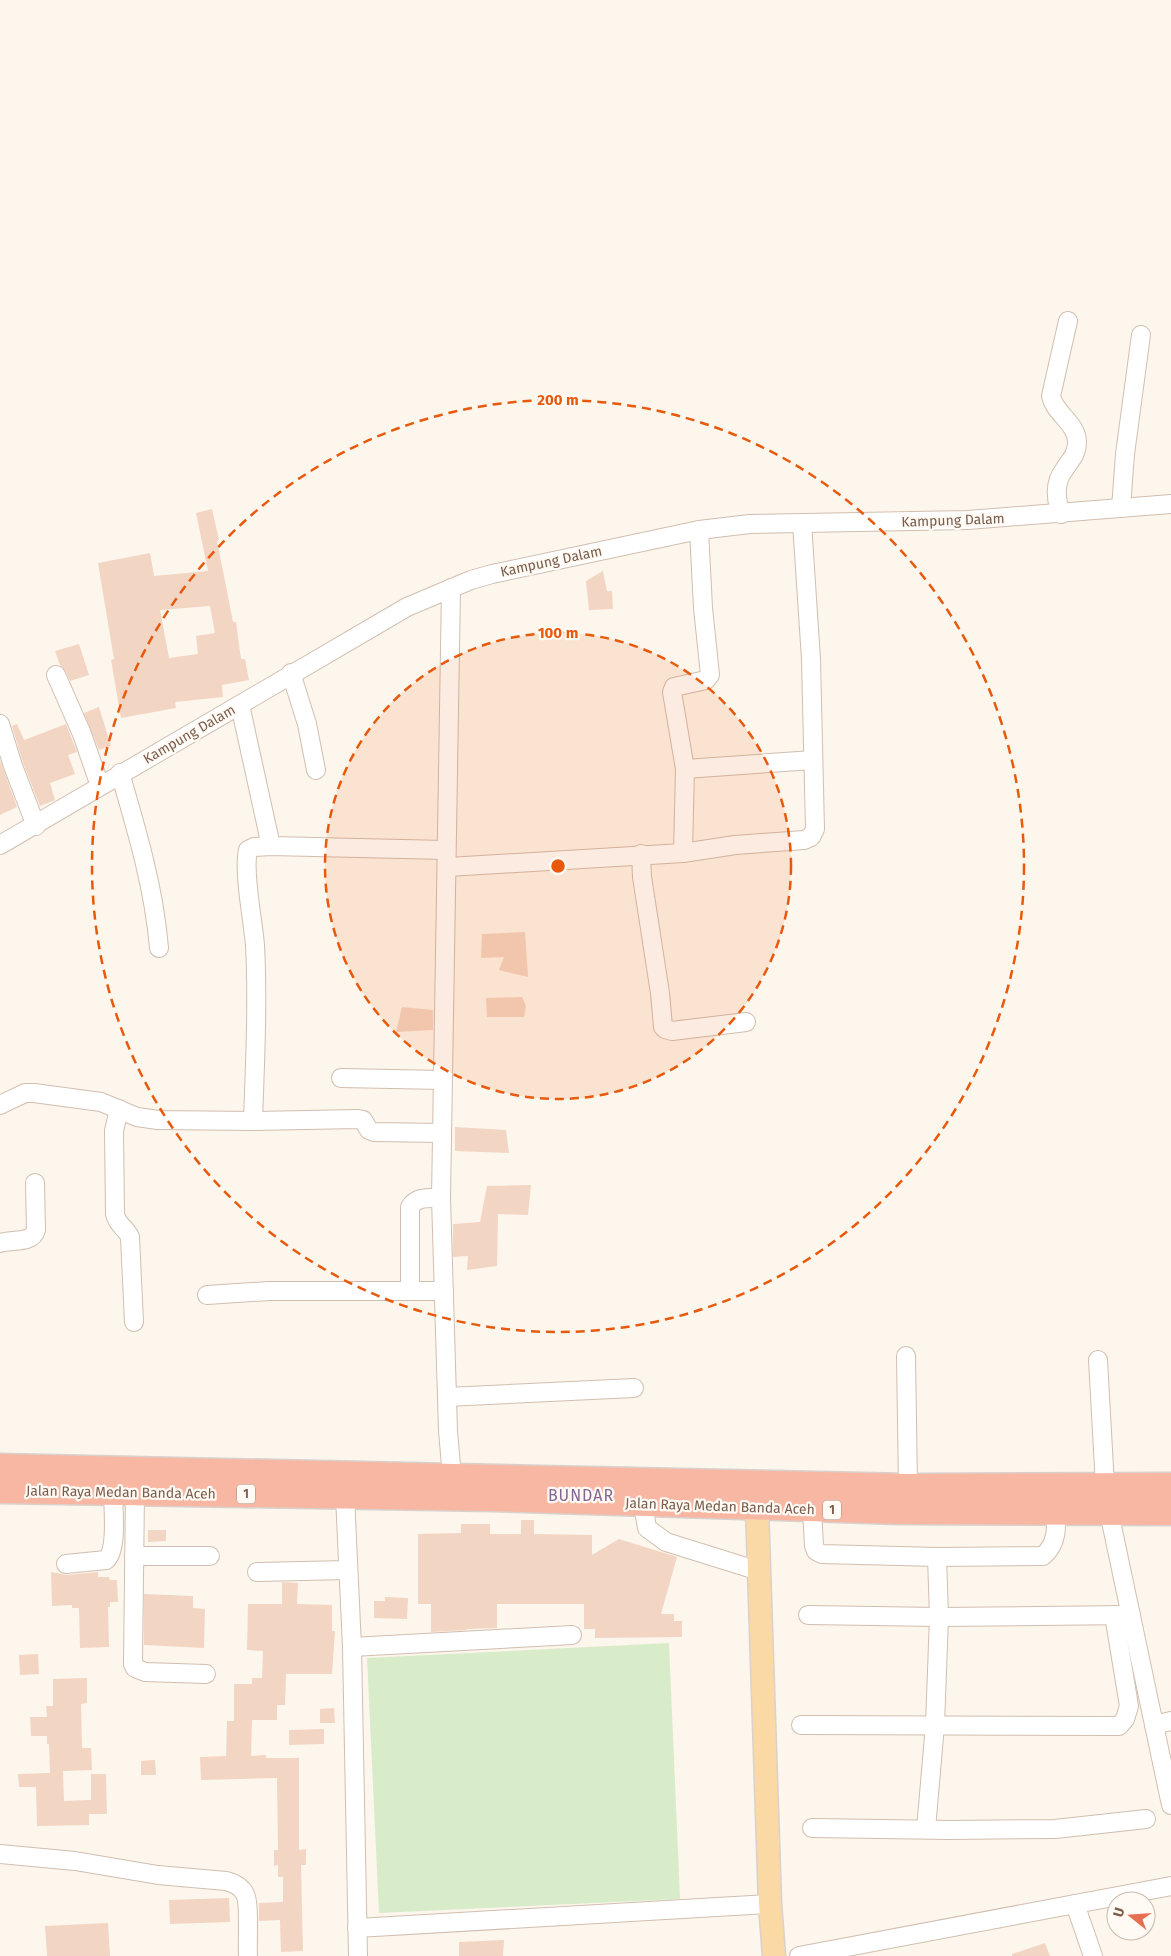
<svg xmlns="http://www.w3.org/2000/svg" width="1171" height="1956" font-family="'Fira Sans',sans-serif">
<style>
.green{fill:#d8ecc9}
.building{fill:#f3d5c3;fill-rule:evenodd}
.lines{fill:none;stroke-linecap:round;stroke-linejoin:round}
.minor-casing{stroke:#d1beb0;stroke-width:20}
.major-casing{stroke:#dad1cd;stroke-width:25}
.highway-casing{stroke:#dad1cd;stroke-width:29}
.minor{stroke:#fff;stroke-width:18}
.major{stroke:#fbd9a5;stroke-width:22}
.highway{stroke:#f7b7a3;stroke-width:26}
.ring{fill:none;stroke:#e8590c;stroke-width:2.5;stroke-dasharray:9 6}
.labels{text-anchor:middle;stroke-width:4.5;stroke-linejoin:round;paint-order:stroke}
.shield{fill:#fffaf3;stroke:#a28b7f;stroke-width:1}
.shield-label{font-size:12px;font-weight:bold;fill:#7a5c4d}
.street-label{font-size:14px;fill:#7a5c4d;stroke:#fffaf3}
.quarter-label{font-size:16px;letter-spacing:1px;fill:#846695;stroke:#fffaf3}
.centre{fill:#e8590c;stroke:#fffaf3;stroke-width:2.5}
.ring-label{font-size:15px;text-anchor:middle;font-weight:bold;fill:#e8590c;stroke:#fffaf3;stroke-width:4.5;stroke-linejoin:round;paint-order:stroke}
</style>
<rect width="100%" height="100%" fill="#fdf6ec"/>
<polygon class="green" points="669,1643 680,1899 379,1913 367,1658"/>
<g class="building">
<path d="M212,509l7,31 -2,1 7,35 9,46h3l5,37h4l4,21 -27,5 1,12 -48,5 1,6 -55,10 -10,-58 3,-1 -16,-96 52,-10 4,23 54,-5 -12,-58zM210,606l5,27 -19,3 2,18 -29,4 -9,-48z"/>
<polygon points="603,571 607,591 612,591 613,609 589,610 586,581"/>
<polygon points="79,644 89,675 70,681 65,670 60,665 55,651"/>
<polygon points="99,707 111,746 99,750 84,713"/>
<polygon points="17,724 24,740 66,724 77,752 68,755 75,774 50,783 55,800 40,806 23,763 12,726"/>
<polygon points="0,760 17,807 0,815"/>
<polygon points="525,932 528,977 499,970 504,957 481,958 482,934"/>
<polygon points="522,997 526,1006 524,1017 487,1017 486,998"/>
<polygon points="402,1007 433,1010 433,1030 396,1032"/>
<polygon points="455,1127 506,1130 509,1153 455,1151"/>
<polygon points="531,1185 528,1215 498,1214 497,1266 467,1270 468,1256 453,1257 453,1224 480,1222 487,1186"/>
<polygon points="521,1520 534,1520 534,1534 592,1535 592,1555 619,1539 677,1557 661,1614 674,1614 674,1621 682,1621 682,1637 595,1638 595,1629 584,1629 584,1604 497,1604 497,1628 467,1629 467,1630 431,1632 431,1604 418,1604 418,1534 461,1533 461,1524 490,1524 490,1534 521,1534"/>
<polygon points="148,1530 166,1530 166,1541 148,1542"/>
<polygon points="51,1572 67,1575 98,1572 98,1577 109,1577 110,1580 117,1580 118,1602 110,1602 110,1607 108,1607 109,1647 80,1648 79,1608 72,1608 72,1605 52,1606"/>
<polygon points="282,1582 298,1583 297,1604 332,1605 332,1631 335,1631 332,1674 286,1674 285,1705 277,1705 277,1720 252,1720 251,1756 266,1755 266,1758 299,1758 299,1850 306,1849 306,1865 301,1865 303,1951 281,1952 280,1920 259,1921 259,1903 283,1902 283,1877 278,1877 278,1865 274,1866 274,1850 278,1850 277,1778 201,1780 200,1757 226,1756 227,1721 234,1721 234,1684 252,1684 252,1678 262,1678 263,1651 247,1650 248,1604 282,1604"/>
<polygon points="144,1594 193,1596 193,1608 205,1609 204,1648 144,1645"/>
<polygon points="385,1597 408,1598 407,1619 374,1618 374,1601 385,1601"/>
<polygon points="38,1654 39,1674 20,1675 19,1655"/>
<polygon points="87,1678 87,1703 81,1704 82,1748 91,1748 92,1770 63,1771 64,1801 91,1800 91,1774 106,1774 107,1814 89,1814 89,1825 37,1826 36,1787 19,1787 18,1774 50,1773 49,1744 47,1744 47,1736 31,1736 30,1717 47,1717 46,1706 53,1706 53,1679"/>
<polygon points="334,1708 335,1723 320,1723 320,1709"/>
<polygon points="324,1729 324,1744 289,1745 289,1730"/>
<polygon points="155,1760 156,1775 141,1775 141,1761"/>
<polygon points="229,1898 230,1922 170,1924 169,1900"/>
<polygon points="108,1923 110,1956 47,1956 45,1926"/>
<polygon points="504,1940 503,1956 459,1956 459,1942"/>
<polygon points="1045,1943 1050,1956 1012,1956 1012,1954"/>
</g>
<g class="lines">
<defs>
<g id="minor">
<polyline points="1121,508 1125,454 1141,335"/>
<path d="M1061,514c-5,-14 -7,-31 3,-44 6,-10 13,-15 13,-28 0,-19 -23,-29 -26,-46l17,-75"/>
<polyline points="451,588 441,1198 448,1431 452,1477"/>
<polyline points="291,673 307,724 316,770"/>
<polyline points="56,675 82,734 100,786"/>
<polyline points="240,705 271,846"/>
<polyline points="0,724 13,766 36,826"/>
<polyline points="685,769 813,760"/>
<path d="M120,773c17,58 34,115 39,175"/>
<polyline points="0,845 407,607 471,580 492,574 699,530 750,524 968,520 1171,504"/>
<polyline points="683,853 735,845 804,840 811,837 815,829 811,659 802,523"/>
<polyline points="641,854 642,877 660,993 663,1027 665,1029 672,1031 746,1022"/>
<polyline points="448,867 683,853 685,769 672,692 674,687 706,680 710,675 703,608 699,530"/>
<polyline points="341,1078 442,1080"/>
<path d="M0,1105l25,-12h9l67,9 36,15 21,3 95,1c2,-58 5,-117 2,-176 -2,-24 -12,-74 -7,-95l6,-3 17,-1 175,4"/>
<path d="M119,1109l-5,22 1,83c2,11 11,14 15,23l4,85"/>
<polyline points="253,1121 358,1119 363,1120 369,1130 374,1132 442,1133"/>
<path d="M0,1243c12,-4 32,1 36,-13l-1,-47"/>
<path d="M410,1290v-83c7,-11 20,-9 31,-9"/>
<polyline points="207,1295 269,1291 444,1291"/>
<polyline points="906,1356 908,1487"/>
<polyline points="1098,1360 1105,1486"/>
<polyline points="447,1397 634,1388"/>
<polyline points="135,1492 133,1664 135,1668 145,1672 206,1674"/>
<polyline points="345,1496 352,1647 358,1956"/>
<polyline points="643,1504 647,1528 666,1542 759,1571"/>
<path d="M812,1509l2,37 2,5 6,3 115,3 106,-1c17,-14 13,-35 12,-55"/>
<polyline points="1109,1512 1171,1805"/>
<polyline points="134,1556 210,1556"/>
<path d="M66,1564l40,-4c12,-10 7,-52 7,-68"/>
<polyline points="257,1572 348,1570"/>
<polyline points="808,1615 939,1617 1131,1615"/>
<polyline points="352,1647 572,1635"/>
<polyline points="801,1725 1119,1726 1125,1719 1129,1706 1114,1615"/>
<polyline points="1154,1725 1171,1721"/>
<polyline points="812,1828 949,1830 1055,1829 1146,1819"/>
<polyline points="926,1829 935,1725 939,1617 937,1557"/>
<path d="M0,1854l75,7 83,14 68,6c8,2 15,5 19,13 5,9 2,49 3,62"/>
<polyline points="1075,1904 1093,1956"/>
<polyline points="357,1928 770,1904"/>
<polyline points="799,1956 1171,1886"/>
</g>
<polyline id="major" points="757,1508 770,1904 774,1956"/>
<g id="highway">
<polyline points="0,1467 908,1487 1171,1486"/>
<polyline points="0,1490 493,1498 899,1511 1171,1512"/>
</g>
</defs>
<use href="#minor" class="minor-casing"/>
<use href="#major" class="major-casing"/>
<use href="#highway" class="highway-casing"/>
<use href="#minor" class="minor"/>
<use href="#major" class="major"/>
<use href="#highway" class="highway"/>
</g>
<circle cx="558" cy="866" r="233" fill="#e8590c" fill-opacity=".12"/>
<g class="ring">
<circle cx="558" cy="866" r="233"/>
<circle cx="558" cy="866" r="466"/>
</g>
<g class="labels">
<g class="shield">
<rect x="237" y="1484.5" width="18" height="19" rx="4"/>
<rect x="823" y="1500.5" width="18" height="19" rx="4"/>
</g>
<g class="shield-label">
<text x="246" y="1498">1</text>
<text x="832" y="1514">1</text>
</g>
<g class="street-label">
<text transform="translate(953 520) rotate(-2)" y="5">Kampung Dalam</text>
<text transform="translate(551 561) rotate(-12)" y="5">Kampung Dalam</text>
<text transform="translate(189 734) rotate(-30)" y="5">Kampung Dalam</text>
<text transform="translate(121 1492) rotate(1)" y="5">Jalan Raya Medan Banda Aceh</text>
<text transform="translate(720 1506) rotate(2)" y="5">Jalan Raya Medan Banda Aceh</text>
</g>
<g class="quarter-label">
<text x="581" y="1501">BUNDAR</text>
</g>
</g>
<circle cx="558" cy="866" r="8" class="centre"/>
<g class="ring-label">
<text x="558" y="405">200 m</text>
<text x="558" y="638">100 m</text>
</g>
<g transform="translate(1131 1916) rotate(287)"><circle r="24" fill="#fffaf3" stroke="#cabbb1"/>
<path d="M0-4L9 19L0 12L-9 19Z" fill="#e76f51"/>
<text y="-8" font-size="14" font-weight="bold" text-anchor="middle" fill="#7a5c4d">U</text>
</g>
</svg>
